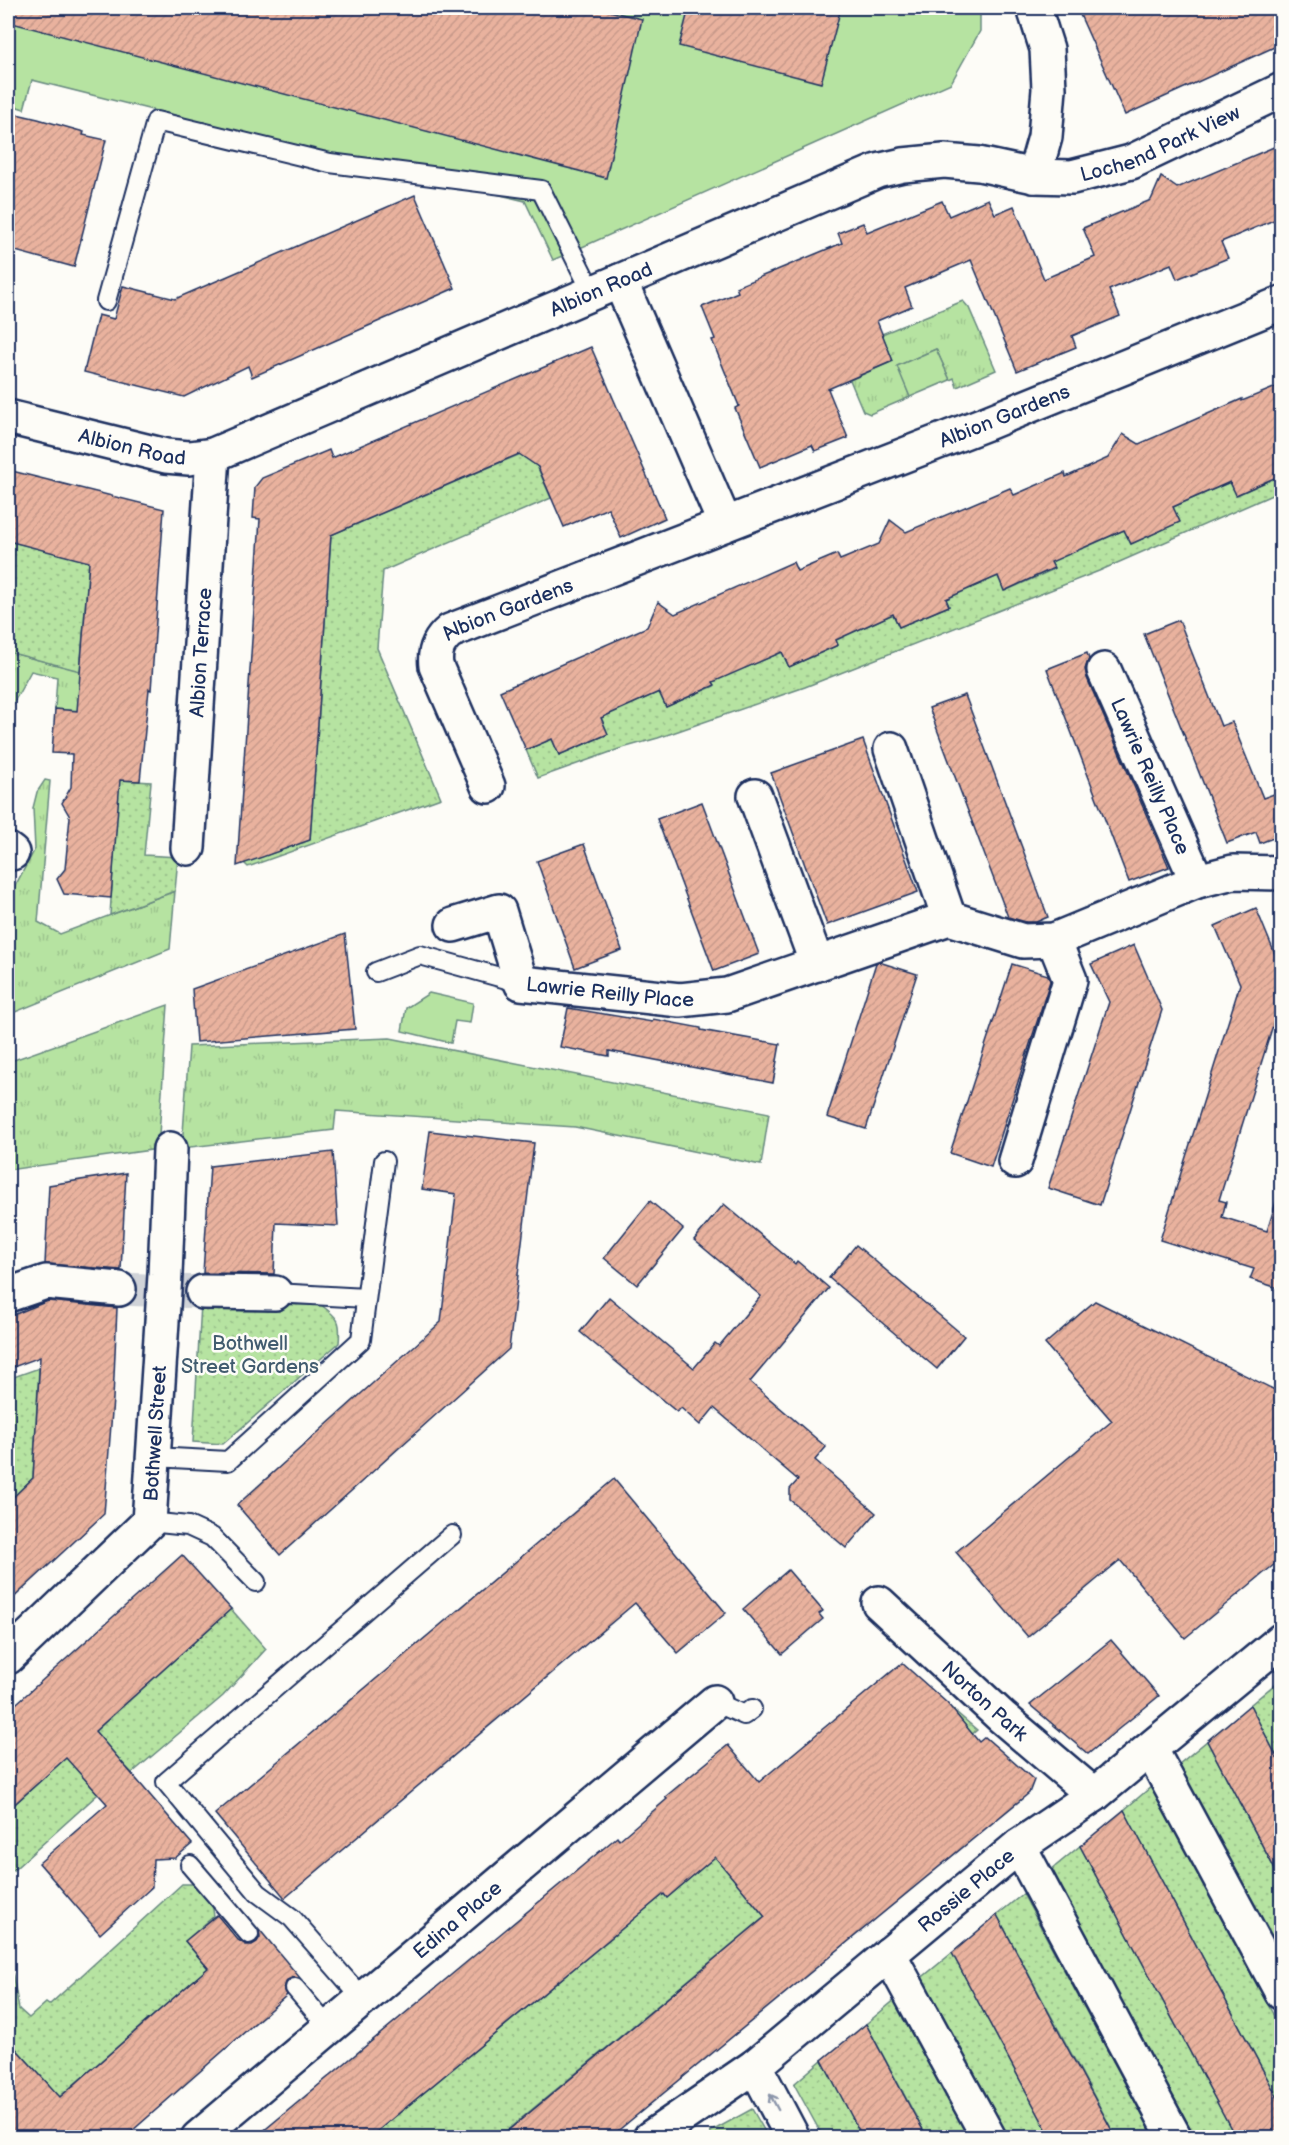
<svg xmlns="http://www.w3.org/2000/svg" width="1289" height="2145" font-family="'Balsamiq Sans',sans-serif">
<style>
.grass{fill:url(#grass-tufts);stroke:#688980;stroke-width:1.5}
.park{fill:#b6e3a1;stroke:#688980;stroke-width:1.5}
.garden{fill:url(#garden-dots);stroke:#688980;stroke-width:1.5}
.building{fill:url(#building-hatch);stroke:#1b2f5e;stroke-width:1.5}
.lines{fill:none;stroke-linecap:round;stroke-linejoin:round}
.street-tunnel{stroke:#d0d3d8;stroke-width:33;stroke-dasharray:33 16;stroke-linecap:butt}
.lane-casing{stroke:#1b2f5e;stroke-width:22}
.street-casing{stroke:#1b2f5e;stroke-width:38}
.lane{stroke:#fdfcf7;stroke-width:18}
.street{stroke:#fdfcf7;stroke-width:33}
.oneway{stroke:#8c96aa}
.labels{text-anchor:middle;stroke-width:5;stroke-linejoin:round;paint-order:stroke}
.street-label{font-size:20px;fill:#1b2f5e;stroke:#fdfcf7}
.park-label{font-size:20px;fill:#425c6f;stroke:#fdfcf7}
</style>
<defs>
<pattern id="grass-tufts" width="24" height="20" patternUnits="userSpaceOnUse" patternTransform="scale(1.5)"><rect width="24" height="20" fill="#b6e3a1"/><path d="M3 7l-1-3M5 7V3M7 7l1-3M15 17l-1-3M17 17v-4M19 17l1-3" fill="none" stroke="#9cc38d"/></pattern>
<pattern id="garden-dots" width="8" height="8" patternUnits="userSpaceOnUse" patternTransform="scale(1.5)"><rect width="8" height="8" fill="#b6e3a1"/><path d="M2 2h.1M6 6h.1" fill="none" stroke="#9cc38d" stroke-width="1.8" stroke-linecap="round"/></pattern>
<pattern id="building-hatch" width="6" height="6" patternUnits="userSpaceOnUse" patternTransform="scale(1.5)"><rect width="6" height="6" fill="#e9b29e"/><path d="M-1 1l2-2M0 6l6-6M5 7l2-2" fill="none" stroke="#c7998a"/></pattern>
</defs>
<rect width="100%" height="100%" fill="#fdfcf7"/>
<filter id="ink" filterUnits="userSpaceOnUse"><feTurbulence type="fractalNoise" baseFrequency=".0167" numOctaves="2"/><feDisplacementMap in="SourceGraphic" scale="12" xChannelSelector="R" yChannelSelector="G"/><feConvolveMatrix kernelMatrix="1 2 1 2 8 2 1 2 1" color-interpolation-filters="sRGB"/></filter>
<g filter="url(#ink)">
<g class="grass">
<polygon points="963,301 969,308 996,370 957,387 954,378 950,380 936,349 898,366 910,397 870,414 863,411 850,380 893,361 882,334"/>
<polygon points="8,652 86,672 83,711 55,709 57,677 31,671 8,713"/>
<polygon points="45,780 50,781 38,922 60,934 175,891 170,949 8,1015 8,899 35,849 33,808 37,792"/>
<polygon points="168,1005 158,1149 8,1170 8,1062"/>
<polygon points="390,1038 769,1113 761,1165 575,1127 336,1111 334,1130 182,1148 189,1046"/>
</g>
<g class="park">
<polygon points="8,8 980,8 980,31 951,83 553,260 525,201 348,159 32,80 24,109 8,104"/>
<polygon points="936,349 950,380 910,397 897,366"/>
<polygon points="429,993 473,1003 470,1023 455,1021 451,1043 402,1031 406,1008"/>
</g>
<g class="garden">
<polygon points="530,450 551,498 383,571 377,648 441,798 248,867 244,863 310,840 331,535"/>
<polygon points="1281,475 1281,491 1099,571 805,687 658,738 619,749 538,778 526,750 552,739 559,755 608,734 601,717 659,692 666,707 714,686 708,670 745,668 782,652 789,667 838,645 832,632 869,625 893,614 899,627 949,606 942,591 975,586 998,576 1005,591 1054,569 1048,554 1084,548 1124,530 1131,544 1179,522 1173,507 1230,482 1237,495"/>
<polygon points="8,541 89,561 80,671 8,652"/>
<polygon points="119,780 151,782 144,855 178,857 175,891 110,915"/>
<path d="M201,1304l120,1c18,13 20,16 18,38l-116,101 -30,-2z"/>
<polygon points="39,1368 33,1478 8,1502 8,1379"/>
<polygon points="231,1609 266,1649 223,1696 132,1773 127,1768 8,1875 8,1810"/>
<polygon points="1280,1680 1282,1684 1281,1765 1250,1705"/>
<polygon points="950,1707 977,1730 852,1837 773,1910 499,2137 369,2138 664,1894 667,1898 715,1857"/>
<polygon points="1207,1741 1281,1881 1281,1957 1178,1765"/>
<polygon points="1151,1787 1281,2029 1281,2104 1124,1810"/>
<polygon points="1080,1846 1236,2137 1195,2137 1051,1870"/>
<polygon points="182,1884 195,1884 212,1903 214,1916 185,1941 208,1968 57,2099 48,2084 8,2040 8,1949 19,2009 29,2018 46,2003 49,2005"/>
<polygon points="1023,1894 1154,2137 1116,2137 997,1915"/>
<polygon points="952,1953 1051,2137 1005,2137 919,1980"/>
<polygon points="896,1999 970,2137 927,2137 866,2024"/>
<polygon points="822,2060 864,2137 823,2137 794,2084"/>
<polygon points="752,2109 768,2137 713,2137 710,2132"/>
</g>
<g class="building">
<polygon points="8,8 597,8 642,19 606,178 8,22"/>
<polygon points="689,8 841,8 821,83 679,46"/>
<polygon points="1077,8 1281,8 1281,44 1125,115"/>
<polygon points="8,112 38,119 84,132 83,135 106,140 74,267 8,249"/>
<polygon points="1281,144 1281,217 1221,242 1228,258 1177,279 1171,264 1109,290 1120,316 1072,336 1076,347 1017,371 971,260 905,288 912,306 877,321 893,361 828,389 848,438 815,451 812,445 760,467 735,408 739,406 712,340 715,339 702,307 738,292 736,287 842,243 838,233 863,223 867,232 942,201 949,216 988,199 995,214 1014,206 1044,279 1095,257 1083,228 1151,200 1161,177 1177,188"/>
<polygon points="415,195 455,288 252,377 248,366 184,397 84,372 98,315 114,319 123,286 175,299"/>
<polygon points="591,347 665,518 621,538 608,508 564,527 538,467 519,454 331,535 310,840 237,866 260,519 253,518 255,487 262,478 329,450 332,458"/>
<polygon points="1281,385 1281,475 1236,495 1230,482 1173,507 1180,522 1131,544 1124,530 1051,562 1054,568 1004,591 998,576 946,599 949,606 899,627 893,614 836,640 838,645 789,667 782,652 713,682 715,685 666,707 659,692 601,718 608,734 559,755 552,739 526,750 500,691 647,627 658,602 675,614 793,562 797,571 837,554 840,560 879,544 890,520 906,532 1010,488 1014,495 1065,473 1066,477 1108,458 1123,434 1139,444 1242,399 1242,401"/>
<polygon points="8,470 164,509 151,690 149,689 140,781 120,780 111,898 64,894 57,879 65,869 70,817 62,803 71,787 72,754 52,753 55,709 77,711 89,562 8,541"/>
<polygon points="1179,620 1221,726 1232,722 1263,798 1274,794 1281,812 1281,835 1260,843 1256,832 1227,843 1144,634"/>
<polygon points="1087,653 1089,659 1085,669 1087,678 1169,867 1129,882 1047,669"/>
<polygon points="965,695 1048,917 1036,922 1026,922 1008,917 929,708"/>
<polygon points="863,740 918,892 827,925 771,773"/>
<polygon points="702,802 759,954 714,971 657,819"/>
<polygon points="584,844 622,950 575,968 537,861"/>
<polygon points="1256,908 1281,969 1281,999 1219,1200 1226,1202 1222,1217 1267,1231 1276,1202 1281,1203 1281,1289 1250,1279 1254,1269 1160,1240 1240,984 1215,926"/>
<polygon points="345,934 355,1029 196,1042 192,989"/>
<polygon points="1134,945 1162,1010 1100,1205 1048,1188 1109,1002 1091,964"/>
<polygon points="879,962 917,974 866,1129 827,1117 876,963"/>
<polygon points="1012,964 1048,975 1050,981 991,1167 950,1153"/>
<polygon points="568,1008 652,1022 653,1019 701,1028 701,1030 780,1044 773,1083 609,1051 609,1056 560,1047"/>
<polygon points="430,1131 534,1143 509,1349 280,1555 237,1505 441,1322 456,1194 422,1189"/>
<polygon points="333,1152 338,1226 276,1223 274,1274 203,1273 210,1166"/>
<polygon points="126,1173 121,1270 45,1264 49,1185"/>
<polygon points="650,1201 683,1229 637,1285 604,1258"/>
<polygon points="724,1204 795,1264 797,1261 829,1288 750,1382 826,1447 815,1460 876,1513 846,1548 790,1500 790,1489 798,1480 714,1408 700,1425 681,1408 677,1412 580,1332 609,1297 694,1368 715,1343 719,1346 761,1296 694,1240"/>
<polygon points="856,1245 964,1336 937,1369 829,1278"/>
<polygon points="48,1301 117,1308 113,1399 104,1514 8,1603 8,1502 33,1478 40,1357 8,1369 8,1317"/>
<polygon points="1095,1301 1281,1393 1281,1559 1185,1638 1120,1560 1028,1637 956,1552 1112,1421 1045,1344"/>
<polygon points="614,1479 726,1613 678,1653 635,1603 285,1898 215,1814"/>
<polygon points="182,1555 231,1609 95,1731 192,1844 175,1858 153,1859 152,1887 100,1934 39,1863 107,1804 66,1758 8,1810 8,1711"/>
<polygon points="788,1570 823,1611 819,1614 823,1619 782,1654 743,1609"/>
<polygon points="1111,1640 1159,1696 1088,1754 1030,1705"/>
<polygon points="902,1663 947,1703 979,1742 985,1737 1034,1780 1029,1793 609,2138 499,2138 765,1917 715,1857 667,1898 664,1894 369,2138 255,2138 617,1837 619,1840 667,1799 665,1797 728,1745 759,1782"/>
<polygon points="1250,1705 1281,1765 1281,1881 1207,1741"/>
<polygon points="1124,1810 1281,2104 1281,2138 1236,2138 1080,1846"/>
<polygon points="217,1915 238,1940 246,1945 252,1945 257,1942 260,1937 259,1929 301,1979 294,1977 287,1980 284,1989 287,1995 124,2138 8,2138 8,2040 60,2097 208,1968 185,1941"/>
<polygon points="997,1915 1061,2036 1116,2138 1051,2138 968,1983 952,1953"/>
<polygon points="866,2024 916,2118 928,2138 863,2138 822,2060"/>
</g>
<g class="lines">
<polyline class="street-tunnel" points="119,1289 203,1292"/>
<defs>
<g id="lane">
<polyline points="106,301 156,121 330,163 541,190 592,292"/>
<polyline points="376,972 420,955 521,983"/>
<polyline points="275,1293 366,1298"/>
<polyline points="154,1457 228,1461 361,1340 384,1161"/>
<polyline points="149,1522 188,1526 212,1537 256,1582"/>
<polyline points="715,1702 744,1715 752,1709"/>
<polyline points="190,1865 249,1934"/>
<polyline points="295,1988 328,2027"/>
<polyline points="362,1998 292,1918 258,1893 166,1782 452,1535"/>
</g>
<g id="street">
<polyline points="1034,8 1047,49 1049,89 1045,137 1034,176"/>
<polyline points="620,281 725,524"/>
<path id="s1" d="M8,417l158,39 23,2 24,-3 664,-284 26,-6 41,-4 35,3 55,12 38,1 59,-15 151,-72"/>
<path id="s2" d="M1104,670l93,211"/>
<polyline points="891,749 949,918"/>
<path id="s3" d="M488,786l-52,-120c-2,-15 2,-25 14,-35l537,-208 295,-120"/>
<polyline points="755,796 817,964"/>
<path id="s4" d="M188,848l25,-393"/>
<polyline points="8,850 12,853"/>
<path id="s5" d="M453,925l46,-14 22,72 159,17 47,-5 222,-77 74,23 31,-1 143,-59 36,-9 49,1"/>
<polyline points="1015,1161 1070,980 1054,940"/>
<polyline points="203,1292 275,1293"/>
<polyline points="8,1295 46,1282 119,1289"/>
<path id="s6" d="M879,1603l123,114 92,78"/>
<path id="s7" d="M8,1657l141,-135 16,-247 5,-126"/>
<polyline points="1151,1750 1282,1993"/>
<polyline points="1019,1846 1175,2138"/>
<polyline points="889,1954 989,2138"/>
<polyline points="755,2066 793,2138"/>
<path id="s8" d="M198,2138l517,-436"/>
<path id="s9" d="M650,2138l105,-72 264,-220 75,-51 188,-155"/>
</g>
</defs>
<use href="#lane" class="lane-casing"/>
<use href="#street" class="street-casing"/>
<use href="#lane" class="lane"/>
<use href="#street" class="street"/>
</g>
<defs><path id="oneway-shaft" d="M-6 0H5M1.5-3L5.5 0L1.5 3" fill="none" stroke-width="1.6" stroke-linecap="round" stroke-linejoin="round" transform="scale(1.5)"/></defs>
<use class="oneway" href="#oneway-shaft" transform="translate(774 2102) rotate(-118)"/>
</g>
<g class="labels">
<g class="street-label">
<text dy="7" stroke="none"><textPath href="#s1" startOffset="1224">Lochend Park View</textPath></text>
<text dy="7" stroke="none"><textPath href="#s1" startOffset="632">Albion Road</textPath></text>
<text dy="7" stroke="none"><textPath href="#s3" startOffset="765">Albion Gardens</textPath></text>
<text dy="7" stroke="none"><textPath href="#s1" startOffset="128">Albion Road</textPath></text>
<text dy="7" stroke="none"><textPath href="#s3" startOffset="232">Albion Gardens</textPath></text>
<text dy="7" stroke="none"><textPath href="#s4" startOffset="196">Albion Terrace</textPath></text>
<text dy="7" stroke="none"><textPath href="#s2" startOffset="116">Lawrie Reilly Place</textPath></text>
<text dy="7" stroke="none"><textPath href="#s5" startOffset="213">Lawrie Reilly Place</textPath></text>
<text dy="7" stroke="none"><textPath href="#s7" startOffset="284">Bothwell Street</textPath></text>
<text dy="7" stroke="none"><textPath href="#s6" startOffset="144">Norton Park</textPath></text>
<text dy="7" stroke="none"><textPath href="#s9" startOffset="402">Rossie Place</textPath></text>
<text dy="7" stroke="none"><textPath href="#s8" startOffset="339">Edina Place</textPath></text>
</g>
<g class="park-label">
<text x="250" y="1350">Bothwell<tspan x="250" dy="23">Street Gardens</tspan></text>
</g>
</g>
<rect width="1289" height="2145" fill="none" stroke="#fdfcf7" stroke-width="30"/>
<rect x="15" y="15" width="1259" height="2115" fill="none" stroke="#1b2f5e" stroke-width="2" filter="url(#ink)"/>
</svg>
